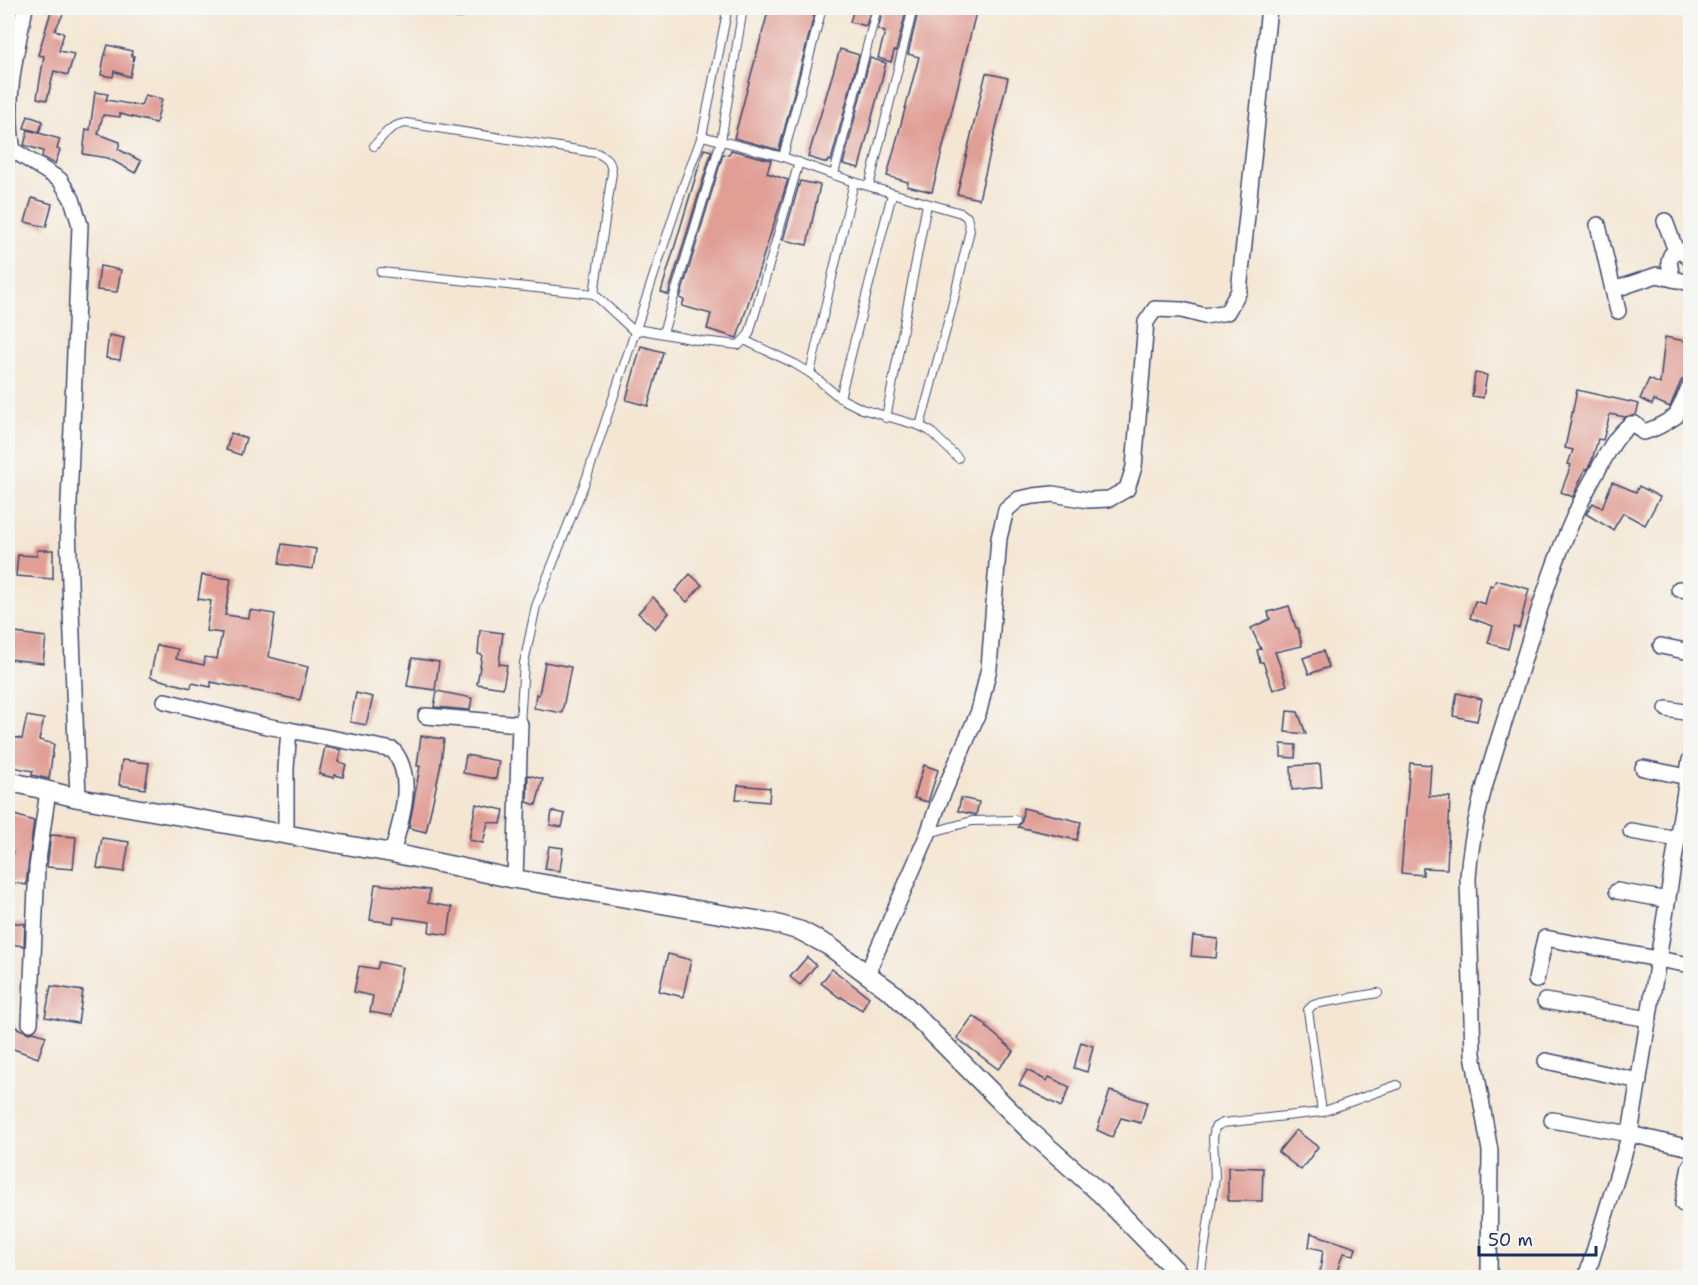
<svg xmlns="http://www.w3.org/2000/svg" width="1698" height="1285" font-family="'Shantell Sans',sans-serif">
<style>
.building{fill:#e09e95}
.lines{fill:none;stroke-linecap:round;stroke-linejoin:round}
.service-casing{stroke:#3c4a70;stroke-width:10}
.minor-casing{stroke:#3c4a70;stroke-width:18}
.tertiary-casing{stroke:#3c4a70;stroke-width:21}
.service{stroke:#fff;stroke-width:8}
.minor{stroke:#fff;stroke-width:15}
.tertiary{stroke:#fff;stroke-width:18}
</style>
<rect width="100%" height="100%" fill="#f6f6f2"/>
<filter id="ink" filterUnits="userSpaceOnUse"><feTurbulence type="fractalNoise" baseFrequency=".0167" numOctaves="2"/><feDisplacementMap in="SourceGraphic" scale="12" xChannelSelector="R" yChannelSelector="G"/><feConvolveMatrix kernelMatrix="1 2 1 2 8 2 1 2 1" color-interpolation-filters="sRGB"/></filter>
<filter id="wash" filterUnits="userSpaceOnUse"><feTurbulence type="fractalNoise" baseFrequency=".008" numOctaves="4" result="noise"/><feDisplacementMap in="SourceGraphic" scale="24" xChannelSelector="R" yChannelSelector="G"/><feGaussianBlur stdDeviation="1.35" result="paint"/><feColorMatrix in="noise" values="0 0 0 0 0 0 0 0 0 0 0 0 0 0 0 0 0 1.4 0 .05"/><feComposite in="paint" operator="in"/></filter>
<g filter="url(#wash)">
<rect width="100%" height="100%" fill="#f4e6d3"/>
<g id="blocks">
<g class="building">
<polygon points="52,8 64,12 55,30 64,33 59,51 74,54 68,75 54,71 47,100 37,98 44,56 38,55"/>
<polygon points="769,8 816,8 779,150 734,138"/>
<polygon points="854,8 871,8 866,26 850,22"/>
<polygon points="883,8 907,8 896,51 894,51 891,62 878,58 885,32 878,30"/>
<polygon points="919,8 977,8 932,192 907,186 908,182 887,176 919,57 908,54"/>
<polygon points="108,45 132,51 131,56 134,56 130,77 114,71 113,77 101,75 104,58"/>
<polygon points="840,49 859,55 831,161 828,160 827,163 808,157"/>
<polygon points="870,58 886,63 859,168 843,164"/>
<polygon points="986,73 1008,78 979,199 957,194"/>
<polygon points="95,92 108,94 106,100 141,106 145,95 162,99 156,123 120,114 120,117 103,115 98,134 120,142 118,149 141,161 135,173 108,158 83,154 86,129 90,130"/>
<polygon points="28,116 43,121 39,132 24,128"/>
<polygon points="28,130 60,139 57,149 60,150 55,164 42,157 43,151 24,145"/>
<polygon points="704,149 712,151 668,295 661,292"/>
<polygon points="731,150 771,160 767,173 788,180 737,338 707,329 711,314 682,306 684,300 680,298 723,154 729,155"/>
<polygon points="800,181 820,185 807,245 783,240"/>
<polygon points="32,198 52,204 46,227 25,222"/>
<polygon points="100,266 121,270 117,292 97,290"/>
<polygon points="109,335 124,338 120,360 106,358"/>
<polygon points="1665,337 1690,342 1690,376 1685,378 1681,381 1670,407 1654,400 1652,405 1640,399 1649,379 1660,384"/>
<polygon points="641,346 663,352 648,406 626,400"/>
<polygon points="1475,373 1487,375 1483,398 1472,396"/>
<polygon points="1577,390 1639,404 1636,415 1625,417 1610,414 1603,440 1598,439 1592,460 1587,470 1585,469 1573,497 1561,492 1571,465 1568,464 1573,450 1565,448"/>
<polygon points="231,433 246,438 241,455 226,450"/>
<polygon points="1612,482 1636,492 1639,486 1660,497 1645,525 1623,513 1613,530 1586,514 1593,503 1602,508"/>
<polygon points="282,544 316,549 313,569 279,564"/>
<polygon points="37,550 53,550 53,579 16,576 18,555 37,556"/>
<polygon points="690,574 702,585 687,602 675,591"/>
<polygon points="202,575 231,579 225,615 249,618 250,610 275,614 269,657 308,667 300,700 211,682 211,687 192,683 191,688 150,677 157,645 178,649 176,659 204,665 205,657 217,659 222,633 206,631 211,601 198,599"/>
<polygon points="1496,580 1529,589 1519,628 1514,627 1508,649 1488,643 1493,626 1470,618 1475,601 1485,604 1490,585 1493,586"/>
<polygon points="653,597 669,613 655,629 638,613"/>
<polygon points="1289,606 1296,628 1298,628 1302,646 1275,652 1287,685 1273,690 1263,662 1260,662 1257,650 1261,649 1251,628 1270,619 1268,612"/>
<polygon points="480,630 503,633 499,664 507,665 503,688 477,684 482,655 478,654"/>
<polygon points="8,632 46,637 43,663 8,659"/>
<polygon points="1323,651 1329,667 1309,674 1303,658"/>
<polygon points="412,658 439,662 435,690 407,686"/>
<polygon points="545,662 571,667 562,713 534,708 536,694 539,695"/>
<polygon points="437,691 472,698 470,710 434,707"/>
<polygon points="356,693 373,697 366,725 350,722"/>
<polygon points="1457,693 1482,699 1477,721 1453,716"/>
<polygon points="1287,711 1298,712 1306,734 1285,732"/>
<polygon points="27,716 44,719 39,740 54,744 49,779 32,775 33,771 8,766 8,736 22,739"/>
<polygon points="421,736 444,739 440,769 426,832 409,828 420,766 417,766"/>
<polygon points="1281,744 1296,745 1295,758 1281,757"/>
<polygon points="325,747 341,750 338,762 346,764 343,777 335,775 334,778 319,774"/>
<polygon points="466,755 499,761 496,779 463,773"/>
<polygon points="122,760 149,763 145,789 119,785"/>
<polygon points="1410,763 1431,765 1429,796 1450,797 1447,869 1423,868 1423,875 1401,873"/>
<polygon points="1320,764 1322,787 1292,790 1291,766"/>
<polygon points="924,765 938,770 928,802 914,798"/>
<polygon points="528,775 543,779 536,805 527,802"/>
<polygon points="738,785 770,788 769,802 736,799"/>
<polygon points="961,798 979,802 976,815 958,811"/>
<polygon points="476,804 504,810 501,824 488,822 483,843 469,840"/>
<polygon points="1023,808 1081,822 1077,840 1018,827 1022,820"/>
<polygon points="552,811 565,814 562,827 550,825"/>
<polygon points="8,813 34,821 26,885 8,882 13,852 8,851"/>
<polygon points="51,835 76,837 73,869 47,867"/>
<polygon points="102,838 129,842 124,872 97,868"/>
<polygon points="549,846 563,848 560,871 545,869"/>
<polygon points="375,884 430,890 428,903 452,907 448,935 429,932 430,922 394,917 393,923 370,920"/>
<polygon points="8,922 25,924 24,946 8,944"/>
<polygon points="1193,936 1218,939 1216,958 1191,956"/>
<polygon points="668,954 691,960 683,997 659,991"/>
<polygon points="807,957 816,965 800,985 790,977"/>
<polygon points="379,962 402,967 392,1016 370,1012 373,996 354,992 359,966 377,969"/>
<polygon points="832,969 869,997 862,1010 841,997 840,998 821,983"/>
<polygon points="51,986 83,991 78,1023 45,1017"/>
<polygon points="973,1016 987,1025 986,1027 1014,1051 998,1069 957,1038"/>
<polygon points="8,1024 29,1033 34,1032 46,1036 38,1058 8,1047"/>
<polygon points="1081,1042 1093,1046 1087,1072 1074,1068"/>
<polygon points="1027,1070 1047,1081 1049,1077 1070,1087 1061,1107 1019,1085"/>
<polygon points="1110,1091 1147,1102 1141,1123 1121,1118 1112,1137 1097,1130"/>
<polygon points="1296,1130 1318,1147 1301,1170 1278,1152"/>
<polygon points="1228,1167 1263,1168 1262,1201 1228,1201"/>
<polygon points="1311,1233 1356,1248 1354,1255 1343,1253 1335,1278 1319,1278 1323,1250 1309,1247"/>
</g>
</g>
</g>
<g filter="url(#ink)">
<use href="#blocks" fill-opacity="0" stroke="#3c4a70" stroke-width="1.5"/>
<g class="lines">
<defs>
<g id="service">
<polyline points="702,136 783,157 854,182 961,213 967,217 970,230 952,307 920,426"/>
<path d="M374,146c10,-11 16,-21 32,-23l191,30c10,5 14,8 15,20l-18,121 41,38 7,-2 60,11 37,4 10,-11 50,-172"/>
<polyline points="783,157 822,8"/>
<polyline points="834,174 877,8"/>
<polyline points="869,186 913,8"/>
<polyline points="381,272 594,294"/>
<polyline points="663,333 721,141 743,8"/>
<polyline points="744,340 795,364 810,373 840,398 862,409 920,426 930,431 958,458"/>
<polyline points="810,373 854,182"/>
<polyline points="840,398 892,194"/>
<polyline points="886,418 927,204"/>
<polyline points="520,724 524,663 536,606 587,477 683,187 702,136 726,17 725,8"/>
<polyline points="929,833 972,821 1016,820"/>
<polyline points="1322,1112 1308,1010 1313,1005 1320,1003 1378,993"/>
<polyline points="1200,1278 1215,1177 1213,1138 1215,1127 1223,1123 1322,1112 1397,1085"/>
</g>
<g id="minor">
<path d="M25,8c-10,47 -21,94 -12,142l47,30 12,19 8,26 -12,303 10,270"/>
<polyline points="459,10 461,8"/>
<polyline points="1665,221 1676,251"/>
<polyline points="1598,225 1618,311"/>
<polyline points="1672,279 1669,261 1671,255 1676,251 1683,251 1690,259"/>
<polyline points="1613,290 1657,275 1690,283"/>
<polyline points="1679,589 1690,590"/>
<polyline points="1661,646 1690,652"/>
<polyline points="165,701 266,726 289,730"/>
<polyline points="1667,709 1690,713"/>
<polyline points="426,716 520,724 515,879"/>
<polyline points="1643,768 1688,777"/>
<polyline points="1631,831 1678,839"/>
<path d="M286,834v-66l3,-38 104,20c23,28 8,71 -1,103"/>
<polyline points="1617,891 1668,900"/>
<polyline points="867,974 928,834 938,805 979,711 989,668 999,538 1006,510 1019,499 1034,496 1053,494 1088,500 1109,499 1127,489 1134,467 1146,322 1155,309 1182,310 1205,316 1227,312 1239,291 1269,8"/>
<polyline points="1536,980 1545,938 1690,965"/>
<polyline points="1545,1001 1649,1019"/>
<polyline points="30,1023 37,867 48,791"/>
<polyline points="1546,1061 1639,1081"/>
<polyline points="1552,1120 1630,1134 1690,1148"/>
<polyline points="1683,1204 1690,1166"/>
<path d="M1489,1278l1,-127 -17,-97 -5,-176c4,-66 29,-131 48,-194 23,-74 44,-149 83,-216 9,-16 17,-33 32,-44h4l8,8c11,-2 24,-10 33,-16l14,-30"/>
<polyline points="1586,1278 1630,1134 1690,760"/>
</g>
<polyline id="tertiary" points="8,781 78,798 392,853 515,879 773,923 801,931 829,946 894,994 1031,1132 1101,1194 1183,1278"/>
</defs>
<use href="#service" class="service-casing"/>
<use href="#minor" class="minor-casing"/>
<use href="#tertiary" class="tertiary-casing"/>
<use href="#service" class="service"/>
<use href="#minor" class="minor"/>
<use href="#tertiary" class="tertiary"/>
</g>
</g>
<rect width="1698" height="1285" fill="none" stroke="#f6f6f2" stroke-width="30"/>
<path d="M1479 1246v9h117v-9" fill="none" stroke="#1b2f5e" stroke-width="3"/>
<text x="1488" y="1246" font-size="18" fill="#1b2f5e" stroke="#f6f6f2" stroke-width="4.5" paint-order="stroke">50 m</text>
</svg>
